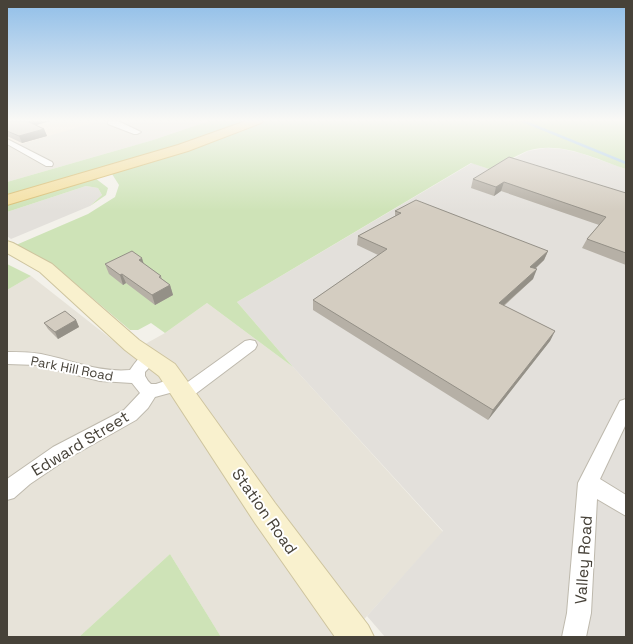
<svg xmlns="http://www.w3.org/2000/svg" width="633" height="644" font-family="'Space Grotesk',sans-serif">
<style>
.residential{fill:#e7e3d9}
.commercial{fill:#f3e8d8}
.industrial{fill:#e3e0db}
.green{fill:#cee3b7}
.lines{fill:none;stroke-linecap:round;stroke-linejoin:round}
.stream{stroke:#adcee9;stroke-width:2.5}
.minor-casing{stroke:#beb9ad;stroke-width:2}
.secondary-casing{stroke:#cec49e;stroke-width:2}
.primary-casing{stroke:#d8be74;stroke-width:2}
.minor{fill:#fff;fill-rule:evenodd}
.secondary{fill:#f9f1ce;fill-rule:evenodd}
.primary{fill:#f4e0a2;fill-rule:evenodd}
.wall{fill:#b6b0a6}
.shaded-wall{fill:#949087}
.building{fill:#d4cdc1;stroke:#949087}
.labels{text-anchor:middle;stroke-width:4;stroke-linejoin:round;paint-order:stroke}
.street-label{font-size:13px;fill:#474239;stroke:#fff}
.near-street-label{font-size:16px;fill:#474239;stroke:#fff}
</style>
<rect width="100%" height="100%" fill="#f3f1ea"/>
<g class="residential">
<polygon points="94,121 209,121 153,140 7,182 7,138 18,145"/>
<polygon points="31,276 129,353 165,333 207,303 293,367 443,532 348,637 221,637 170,554 79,637 7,637 7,290"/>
</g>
<polygon class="commercial" points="7,121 94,121 96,122 18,145 7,138"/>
<g class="industrial">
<polygon points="546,148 562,149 580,153 626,169 626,637 385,637 367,616 443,531 293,367 237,302 472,163 492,170 528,151"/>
<polygon points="86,186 98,188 102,195 90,206 11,239 7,236 7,212"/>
</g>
<g class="green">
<polygon points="209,121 251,121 126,162 7,196 7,182 153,140"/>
<path d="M263,121h363v48c-30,-10 -66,-29 -99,-18 -12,5 -24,13 -35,19l-21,-7 -234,139 56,65 -86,-64 -42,30 -14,-10 -13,7h-8l-73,-62 -41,-23 72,-31 27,-17 4,-12 -7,-11z"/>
<polygon points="95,178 108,188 106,195 90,206 102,195 98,188 86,186 7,212 7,204"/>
<polygon points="7,264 31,276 7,290"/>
<polygon points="170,554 221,637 79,637"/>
</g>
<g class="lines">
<polyline class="stream" points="523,121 626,163"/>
<defs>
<g id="minor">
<polygon points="108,121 118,121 141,132 137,134 134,134 108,124"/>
<polygon points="7,139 52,162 53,164 52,166 46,166 7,144"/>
<path d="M250,340l5,1 2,4 -2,4 -65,49 -6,2 -6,-2 -2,-5 1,-2 -22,6 -7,11 -12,12 -69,39 -37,25 -16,14 -7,2v-21l46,-32 71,-37 16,-17 -8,-10 -32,-2 -63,-16 -30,-1v-12c11,0 23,0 34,2 30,6 59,19 89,16 6,-9 13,-20 25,-16l3,4 -13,14v4l3,5 3,3h5l21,-7 6,2 2,5 60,-43z"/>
<polygon points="626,399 626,424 600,479 626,495 626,516 597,499 591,613 586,637 562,637 567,613 578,483 620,401"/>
</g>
<polygon id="secondary" points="7,241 13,243 52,264 139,340 175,364 275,503 368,625 374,637 335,637 255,523 159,376 125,350 40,272 7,253"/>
<polygon id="primary" points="246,121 263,121 261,123 188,151 7,205 7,195 178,145"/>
</defs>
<use href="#minor" class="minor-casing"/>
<use href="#secondary" class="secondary-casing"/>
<use href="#primary" class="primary-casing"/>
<use href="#minor" class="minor"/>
<use href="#secondary" class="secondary"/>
<use href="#primary" class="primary"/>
</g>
<g class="wall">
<polygon points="7,121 50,121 36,125 44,129 47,136 22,143 7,136"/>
<polygon points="473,179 626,193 626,265 582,248 587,239 599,225 501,191 494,196 471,188"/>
<polygon points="395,211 548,251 544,260 535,269 533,279 504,306 555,331 550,341 488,420 313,310 313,300 378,255 357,245 358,236 395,216"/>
<polygon points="105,264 144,264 161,276 162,279 170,285 173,295 155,305 126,283 123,285 109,274"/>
<polygon points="76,320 79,327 58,339 48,329 44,323"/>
</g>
<g class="shaded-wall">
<polygon points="27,121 50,121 29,127"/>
<polygon points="44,129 47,136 22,143 19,136"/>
<polygon points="504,182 501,191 494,196 496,187"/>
<polygon points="548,251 544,260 526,277 530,267"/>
<polygon points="142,258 145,268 139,260"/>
<polygon points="537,269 533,279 495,313 499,303"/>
<polygon points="122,274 126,283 123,285 120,275"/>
<polygon points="170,285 173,295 155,305 152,295"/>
<polygon points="76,320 79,327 58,339 55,332"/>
<polygon points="555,331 550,341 488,420 493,410"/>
</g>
<g class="building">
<polygon points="7,121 27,121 44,129 19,136 7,131"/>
<polygon points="509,157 626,193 626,253 587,239 606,217 504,182 496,187 473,179"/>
<polygon points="416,200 548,251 530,267 537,269 499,303 555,331 493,410 313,300 387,249 358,236 401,213 395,211"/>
<polygon points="132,251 142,258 139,260 161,276 159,277 170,285 152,295 122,274 120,275 105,264"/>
<polygon points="65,311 76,320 55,332 44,323"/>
</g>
<linearGradient id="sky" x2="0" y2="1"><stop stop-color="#90bee8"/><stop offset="0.57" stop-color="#faf9f6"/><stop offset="1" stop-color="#faf9f6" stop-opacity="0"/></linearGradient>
<rect width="633" height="211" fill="url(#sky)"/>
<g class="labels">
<g class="street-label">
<text transform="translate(72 368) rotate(11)" y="5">Park Hill Road</text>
</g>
<g class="near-street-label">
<text transform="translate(80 443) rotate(-31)" y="6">Edward Street</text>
<text transform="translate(265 511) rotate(55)" y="6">Station Road</text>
<text transform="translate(583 560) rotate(-86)" y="6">Valley Road</text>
</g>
</g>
<rect width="633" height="644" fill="none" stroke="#474239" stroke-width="16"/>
</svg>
